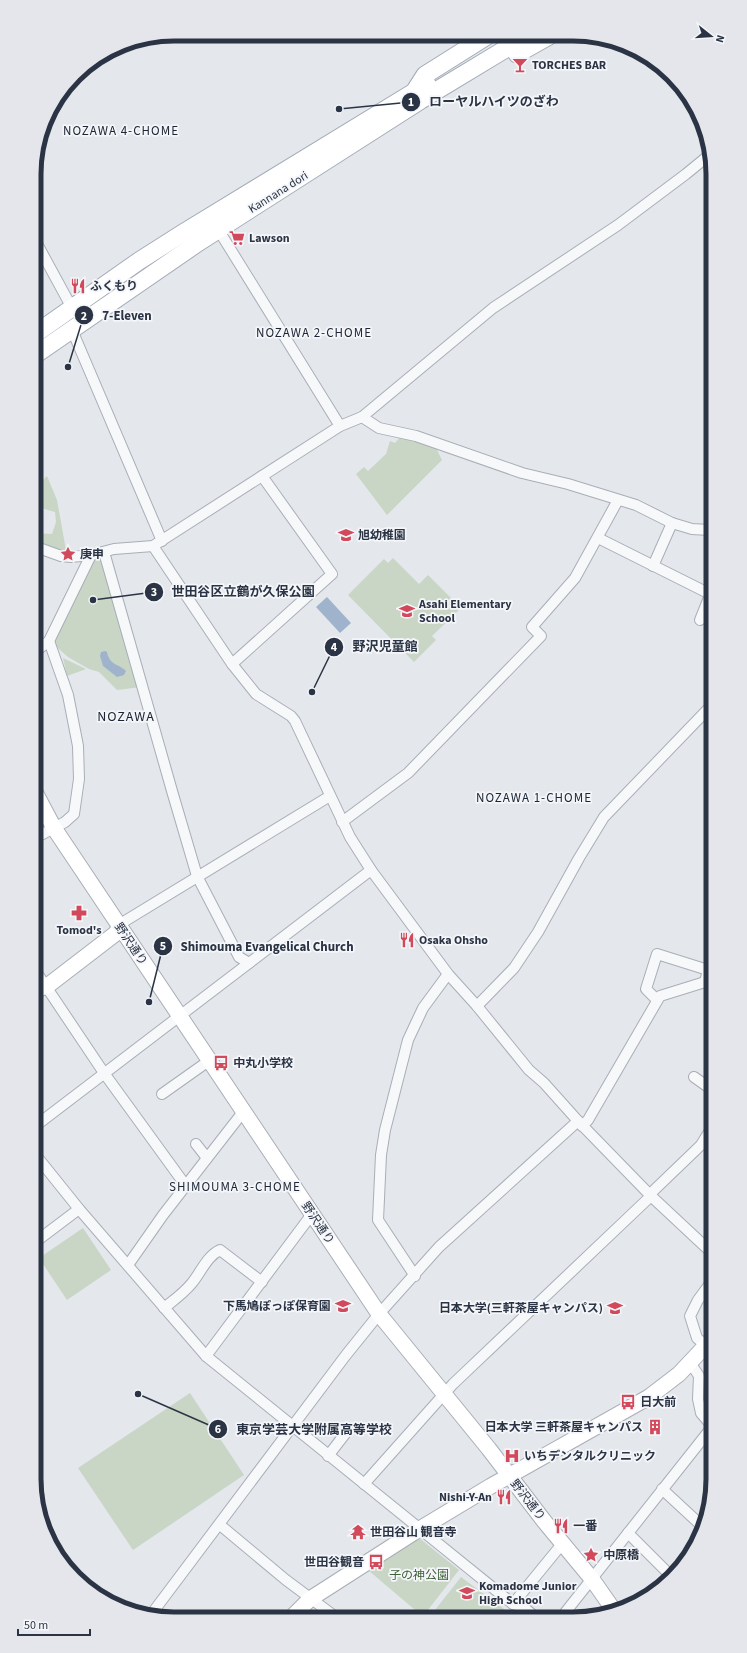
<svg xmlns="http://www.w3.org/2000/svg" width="747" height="1653" font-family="'Source Sans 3','Noto Sans JP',sans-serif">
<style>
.green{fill:#c9d6c5}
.water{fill:#9fb4cc}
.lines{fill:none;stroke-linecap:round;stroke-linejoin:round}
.street-casing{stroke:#a9aeb7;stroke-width:12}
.secondary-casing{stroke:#a9aeb7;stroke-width:17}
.primary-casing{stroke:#a3abb8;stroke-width:19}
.street{stroke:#f7f8fa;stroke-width:10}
.secondary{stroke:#fff;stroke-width:15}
.primary{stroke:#fff;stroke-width:17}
.labels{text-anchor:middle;stroke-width:3.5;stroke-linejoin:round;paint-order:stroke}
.poi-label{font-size:12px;font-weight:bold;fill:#2b3445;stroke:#f4f6f9;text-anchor:start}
.street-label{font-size:12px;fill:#2b3445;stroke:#f4f6f9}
.park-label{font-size:12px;fill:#3f6138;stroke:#f4f6f9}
.neighbourhood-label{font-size:13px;letter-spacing:1px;fill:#1d2536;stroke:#f4f6f9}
.quarter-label{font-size:14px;letter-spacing:1px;fill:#1d2536;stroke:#f4f6f9}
.rim{fill:none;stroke:#2b3445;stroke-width:5}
.leader{fill:none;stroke:#2b3445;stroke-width:1.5}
.callout-dot{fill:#2b3445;stroke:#f4f6f9;stroke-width:1.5}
.mark-label{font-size:12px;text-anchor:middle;font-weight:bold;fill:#fff}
.callout-label{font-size:13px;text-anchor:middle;font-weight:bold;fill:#2b3445;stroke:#f4f6f9;stroke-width:3.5;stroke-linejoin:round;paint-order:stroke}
</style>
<rect width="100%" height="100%" fill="#e4e7ec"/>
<g class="green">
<polygon points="401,436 435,446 442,460 387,515 356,474 364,467 368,471 386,454 390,441 395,443"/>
<polygon points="47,476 57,500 66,550 64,552 36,543 36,533 52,534 56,522 55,512 41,508 40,506 43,491 35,489 35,485 40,483"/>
<polygon points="103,555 141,687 117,690 99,672 89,669 68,657 50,641 92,559"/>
<polygon points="393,558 419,584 428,575 461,608 432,636 436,640 414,662 348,595 384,559 388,563"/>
<polygon points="63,658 86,669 67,676"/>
<polygon points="83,1228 111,1270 67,1300 39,1258"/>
<polygon points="190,1393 244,1475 133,1550 78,1468"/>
<polygon points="419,1538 459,1570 424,1615 421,1615 368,1570"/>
<polygon points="461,1577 512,1615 431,1615"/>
</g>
<g class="water">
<polygon points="327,597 351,623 340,633 316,607"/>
<path d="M105,651l2,1c3,14 11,11 19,19l-2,4 -7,2 -14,-11 -3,-10 1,-4z"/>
</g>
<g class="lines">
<defs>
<g id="street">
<polyline points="216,226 340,426"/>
<polyline points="35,240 72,308"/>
<polyline points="72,330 162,541"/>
<polyline points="362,417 379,428 416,436 522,473 568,484 636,505 672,523 692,529 709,530"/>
<polyline points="598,538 710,594"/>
<polyline points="153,546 232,664 256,694 291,716 295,721 350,837 371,870 448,974 477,1006 529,1070 544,1083 578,1121 651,1196 712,1253"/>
<polyline points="36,547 61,556 71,557 91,555 114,549 153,546 340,426 362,417 493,308 618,225 686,174 708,156"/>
<polyline points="104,552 172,791 197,876 239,957 249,963"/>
<polyline points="653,566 672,523"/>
<polyline points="700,620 710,595"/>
<polyline points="36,651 49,641 91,555"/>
<polyline points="232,664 332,574 262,476"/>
<polyline points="342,822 408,773 541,636 532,627 575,578 618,500"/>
<polyline points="37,837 65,822 74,814 79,779 78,746 68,695 49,641"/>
<polyline points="120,927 125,921 330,796"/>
<polyline points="37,973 104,1073 186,1186"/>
<polyline points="37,994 46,987"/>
<polyline points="657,1000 646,989 657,954 708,970 705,982"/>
<polyline points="477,1006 514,968 538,932 579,858 604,817 710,707"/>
<polyline points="694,1077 711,1089"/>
<polyline points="162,1094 210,1060"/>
<polyline points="38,1124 371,870"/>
<polyline points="582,1126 588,1120 660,996 705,982 711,985"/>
<polyline points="196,1144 207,1158"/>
<polyline points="38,1158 79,1209 206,1356 513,1604 522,1606 533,1615"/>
<polyline points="649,1195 701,1145 711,1129"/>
<polyline points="38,1240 79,1209"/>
<polyline points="128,1265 163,1215 243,1112"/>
<polyline points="415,1276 378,1220 381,1155 385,1130 408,1040 423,1008 448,974"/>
<path d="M164,1308c10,-8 20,-15 28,-25 9,-11 15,-27 28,-33l42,32"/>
<polyline points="706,1346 697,1338 690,1316 698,1300 712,1281"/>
<polyline points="206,1356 312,1214"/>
<polyline points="691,1364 699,1376 698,1399 701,1413 712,1426"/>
<polyline points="328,1456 345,1434"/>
<polyline points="364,1484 453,1384 651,1196"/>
<polyline points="662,1489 704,1528"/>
<polyline points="220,1525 286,1580 333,1615"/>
<polyline points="628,1533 671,1576"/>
<polyline points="513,1604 562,1544"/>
<polyline points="564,1614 712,1427"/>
<polyline points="150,1616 346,1355 379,1314 439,1247 578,1121"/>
</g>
<g id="secondary">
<polyline points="36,794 54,828 379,1314 489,1449 544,1521 592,1579 615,1612"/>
<polyline points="46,987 115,934 120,927"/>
<polyline points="293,1616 310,1599 413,1533 491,1486 649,1397 679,1374 712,1339"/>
</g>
<g id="primary">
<polyline points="517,54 549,36"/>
<polyline points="416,89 425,75 487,36"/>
<polyline points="35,334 139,261 183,233 427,84"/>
<polyline points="35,355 199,242 421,100 527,36"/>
</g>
</defs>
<use href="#street" class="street-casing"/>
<use href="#secondary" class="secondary-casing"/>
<use href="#primary" class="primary-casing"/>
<use href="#street" class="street"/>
<use href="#secondary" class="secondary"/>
<use href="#primary" class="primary"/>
</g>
<defs>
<symbol id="bar-bare" viewBox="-9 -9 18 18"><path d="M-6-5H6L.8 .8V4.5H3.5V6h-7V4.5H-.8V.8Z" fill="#d1495b" stroke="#f4f6f9" stroke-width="2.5" paint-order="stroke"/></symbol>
<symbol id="supermarket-bare" viewBox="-9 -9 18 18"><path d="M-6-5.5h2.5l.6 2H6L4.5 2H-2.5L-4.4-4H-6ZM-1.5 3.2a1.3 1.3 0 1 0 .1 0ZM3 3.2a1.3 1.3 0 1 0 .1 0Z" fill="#d1495b" stroke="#f4f6f9" stroke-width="2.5" paint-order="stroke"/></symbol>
<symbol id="restaurant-bare" viewBox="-9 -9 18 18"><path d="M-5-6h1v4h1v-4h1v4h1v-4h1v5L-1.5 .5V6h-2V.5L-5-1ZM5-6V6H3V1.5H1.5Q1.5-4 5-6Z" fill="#d1495b" stroke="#f4f6f9" stroke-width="2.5" paint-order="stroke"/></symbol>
<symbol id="school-bare" viewBox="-9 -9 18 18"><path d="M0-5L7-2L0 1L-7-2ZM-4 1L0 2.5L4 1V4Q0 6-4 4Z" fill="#d1495b" stroke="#f4f6f9" stroke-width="2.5" paint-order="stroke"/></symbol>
<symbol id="sight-bare" viewBox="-9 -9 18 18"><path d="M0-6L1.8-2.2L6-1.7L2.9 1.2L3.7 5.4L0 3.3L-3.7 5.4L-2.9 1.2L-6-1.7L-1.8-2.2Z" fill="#d1495b" stroke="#f4f6f9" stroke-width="2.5" paint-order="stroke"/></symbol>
<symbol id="pharmacy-bare" viewBox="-9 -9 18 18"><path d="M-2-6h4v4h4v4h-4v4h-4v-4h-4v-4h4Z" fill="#d1495b" stroke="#f4f6f9" stroke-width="2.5" paint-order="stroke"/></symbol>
<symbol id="bus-bare" viewBox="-9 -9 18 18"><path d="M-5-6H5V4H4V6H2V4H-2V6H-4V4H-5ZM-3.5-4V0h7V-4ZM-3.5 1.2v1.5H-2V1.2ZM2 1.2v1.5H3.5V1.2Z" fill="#d1495b" stroke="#f4f6f9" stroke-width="2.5" paint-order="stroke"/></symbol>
<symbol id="university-bare" viewBox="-9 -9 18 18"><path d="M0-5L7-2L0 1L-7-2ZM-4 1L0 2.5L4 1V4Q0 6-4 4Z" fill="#d1495b" stroke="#f4f6f9" stroke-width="2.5" paint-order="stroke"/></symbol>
<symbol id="building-bare" viewBox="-9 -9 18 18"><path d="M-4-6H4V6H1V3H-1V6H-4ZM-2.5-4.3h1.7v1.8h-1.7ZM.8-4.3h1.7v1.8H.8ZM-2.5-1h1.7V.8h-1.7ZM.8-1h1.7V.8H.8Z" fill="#d1495b" stroke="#f4f6f9" stroke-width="2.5" paint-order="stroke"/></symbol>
<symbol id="hospital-bare" viewBox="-9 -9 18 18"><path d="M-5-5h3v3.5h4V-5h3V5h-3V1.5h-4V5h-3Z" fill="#d1495b" stroke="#f4f6f9" stroke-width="2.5" paint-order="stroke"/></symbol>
<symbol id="temple-bare" viewBox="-9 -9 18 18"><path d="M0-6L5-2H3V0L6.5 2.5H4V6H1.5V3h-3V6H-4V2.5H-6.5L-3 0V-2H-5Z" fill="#d1495b" stroke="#f4f6f9" stroke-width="2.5" paint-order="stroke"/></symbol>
</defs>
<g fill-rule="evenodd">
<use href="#bar-bare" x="509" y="54" width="22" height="22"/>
<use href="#supermarket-bare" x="226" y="227" width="22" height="22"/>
<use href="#restaurant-bare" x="67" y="275" width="22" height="22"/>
<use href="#school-bare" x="335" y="524" width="22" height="22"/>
<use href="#sight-bare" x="57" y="543" width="22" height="22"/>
<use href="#school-bare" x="396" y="600" width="22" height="22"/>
<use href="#pharmacy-bare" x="68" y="902" width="22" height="22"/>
<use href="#restaurant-bare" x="396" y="929" width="22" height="22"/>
<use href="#bus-bare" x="210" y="1052" width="22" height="22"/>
<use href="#school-bare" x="332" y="1295" width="22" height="22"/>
<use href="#university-bare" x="604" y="1297" width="22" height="22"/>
<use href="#bus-bare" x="617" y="1391" width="22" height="22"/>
<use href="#building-bare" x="644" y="1416" width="22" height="22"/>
<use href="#hospital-bare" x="501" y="1445" width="22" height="22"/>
<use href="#restaurant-bare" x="493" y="1486" width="22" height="22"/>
<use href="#restaurant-bare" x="550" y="1515" width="22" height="22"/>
<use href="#temple-bare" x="347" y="1521" width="22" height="22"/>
<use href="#sight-bare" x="580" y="1544" width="22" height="22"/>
<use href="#bus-bare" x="365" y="1551" width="22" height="22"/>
<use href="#school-bare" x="456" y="1582" width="22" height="22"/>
</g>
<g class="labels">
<g class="poi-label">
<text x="532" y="69">TORCHES BAR</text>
<text x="249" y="242">Lawson</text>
<text x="90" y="290">ふくもり</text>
<text x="358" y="539">旭幼稚園</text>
<text x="80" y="558">庚申</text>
<text x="419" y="608">Asahi Elementary<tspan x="419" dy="14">School</tspan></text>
<text x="79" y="934" text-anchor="middle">Tomod's</text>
<text x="419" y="944">Osaka Ohsho</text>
<text x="233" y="1067">中丸小学校</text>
<text x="331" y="1310" text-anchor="end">下馬鳩ぽっぽ保育園</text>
<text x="603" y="1312" text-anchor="end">日本大学(三軒茶屋キャンパス)</text>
<text x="640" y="1406">日大前</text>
<text x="643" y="1431" text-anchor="end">日本大学 三軒茶屋キャンパス</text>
<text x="524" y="1460">いちデンタルクリニック</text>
<text x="492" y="1501" text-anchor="end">Nishi-Y-An</text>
<text x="573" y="1530">一番</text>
<text x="370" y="1536">世田谷山 観音寺</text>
<text x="603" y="1559">中原橋</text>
<text x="364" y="1566" text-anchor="end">世田谷観音</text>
<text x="479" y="1590">Komadome Junior<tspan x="479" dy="14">High School</tspan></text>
</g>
<g class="street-label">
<text transform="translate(278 192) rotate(-32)" y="4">Kannana dori</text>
<text transform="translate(131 944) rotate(56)" y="4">野沢通り</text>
<text transform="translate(318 1223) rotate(56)" y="4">野沢通り</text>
<text transform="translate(528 1500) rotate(52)" y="4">野沢通り</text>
</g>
<g class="park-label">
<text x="419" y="1579">子の神公園</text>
</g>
<g class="neighbourhood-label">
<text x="121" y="135">NOZAWA 4-CHOME</text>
<text x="314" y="337">NOZAWA 2-CHOME</text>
<text x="534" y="802">NOZAWA 1-CHOME</text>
<text x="235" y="1191">SHIMOUMA 3-CHOME</text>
</g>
<g class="quarter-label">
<text x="126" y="721">NOZAWA</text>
</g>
</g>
<path d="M0 0H747V1653H0ZM174 41H573A133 133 0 0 1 706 174V1479A133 133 0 0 1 573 1612H174A133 133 0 0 1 41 1479V174A133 133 0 0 1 174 41Z" fill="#e4e6eb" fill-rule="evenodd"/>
<path class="rim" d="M174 41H573A133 133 0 0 1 706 174V1479A133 133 0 0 1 573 1612H174A133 133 0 0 1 41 1479V174A133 133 0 0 1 174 41Z"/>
<path class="leader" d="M339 109L411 102M68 367L84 315M93 600L154 592M312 692L334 647M149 1002L163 946M138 1394L218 1429"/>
<g class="callout-dot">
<circle cx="339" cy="109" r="4"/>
<circle cx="68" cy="367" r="4"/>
<circle cx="93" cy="600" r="4"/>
<circle cx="312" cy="692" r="4"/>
<circle cx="149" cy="1002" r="4"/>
<circle cx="138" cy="1394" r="4"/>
<circle cx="411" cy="102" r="10"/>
<circle cx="84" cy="315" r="10"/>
<circle cx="154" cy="592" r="10"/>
<circle cx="334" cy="647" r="10"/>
<circle cx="163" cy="946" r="10"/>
<circle cx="218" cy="1429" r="10"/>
</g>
<g class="mark-label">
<text x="411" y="106">1</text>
<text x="84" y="320">2</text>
<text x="154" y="596">3</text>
<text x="334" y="651">4</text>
<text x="163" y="950">5</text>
<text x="218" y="1433">6</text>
</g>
<g class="callout-label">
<text x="494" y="106">ローヤルハイツのざわ</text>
<text x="127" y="320">7-Eleven</text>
<text x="243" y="596">世田谷区立鶴が久保公園</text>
<text x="385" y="651">野沢児童館</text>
<text x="267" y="951">Shimouma Evangelical Church</text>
<text x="314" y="1434">東京学芸大学附属高等学校</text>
</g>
<g transform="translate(711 36) rotate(107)" stroke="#f4f6f9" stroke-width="3" paint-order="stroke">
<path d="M0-3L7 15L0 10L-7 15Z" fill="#2b3445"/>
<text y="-6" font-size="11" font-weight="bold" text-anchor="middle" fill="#2b3445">N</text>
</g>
<path d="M18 1629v6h72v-6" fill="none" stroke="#2b3445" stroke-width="2"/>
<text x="24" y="1629" font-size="12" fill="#2b3445" stroke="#f4f6f9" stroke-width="3" paint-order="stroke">50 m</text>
</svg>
